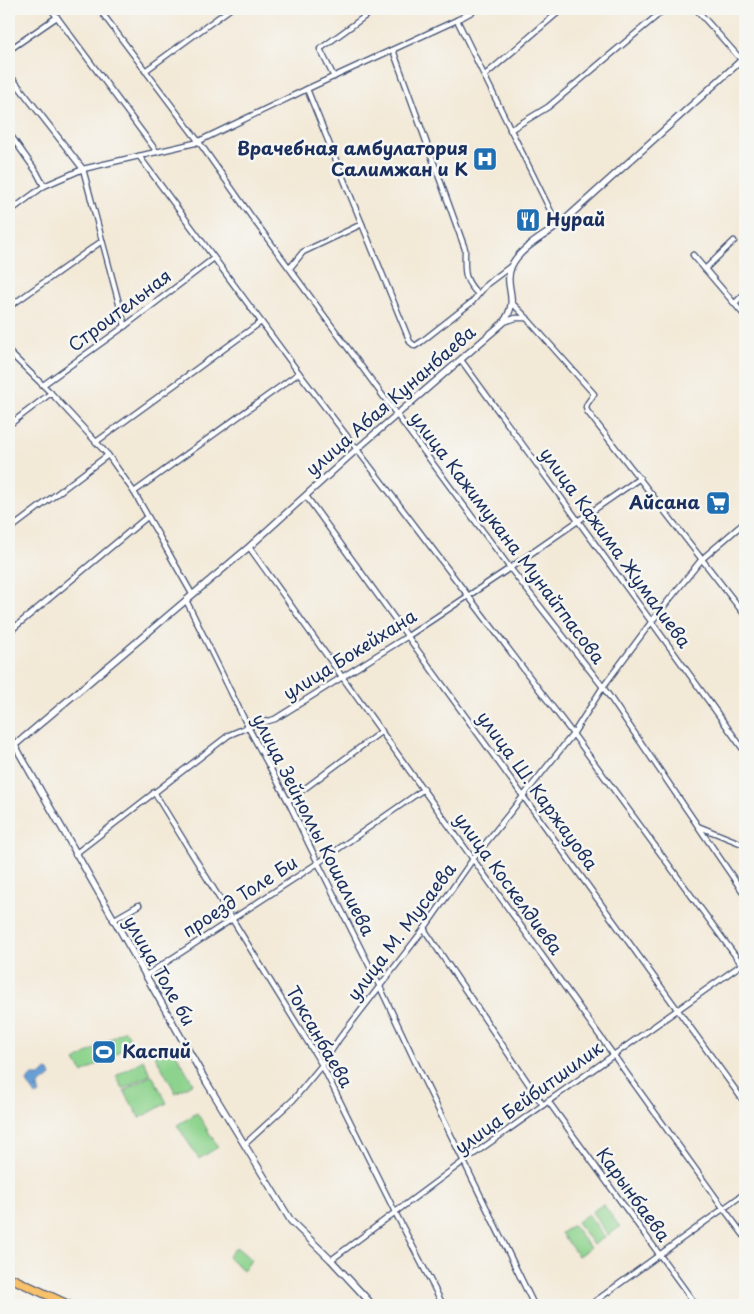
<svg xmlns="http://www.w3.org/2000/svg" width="754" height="1314" font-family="'Playpen Sans',sans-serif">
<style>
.garden{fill:#8dd38d;stroke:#548176}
.water{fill:url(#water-ripples);stroke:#42689a}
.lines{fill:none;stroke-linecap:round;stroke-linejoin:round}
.minor-casing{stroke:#3b4b70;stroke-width:7}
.tertiary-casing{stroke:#3b4b70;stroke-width:8}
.trunk-casing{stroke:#3b4b70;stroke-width:10}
.minor{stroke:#fff;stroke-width:4.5}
.tertiary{stroke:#fff;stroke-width:5.5}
.trunk{stroke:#f7c06b;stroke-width:8}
.labels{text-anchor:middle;stroke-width:5;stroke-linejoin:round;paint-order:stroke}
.poi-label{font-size:18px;font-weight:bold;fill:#1b2f5e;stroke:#f6f6f2;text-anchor:end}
.street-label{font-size:18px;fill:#1b2f5e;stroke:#f6f6f2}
</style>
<defs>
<pattern id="water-ripples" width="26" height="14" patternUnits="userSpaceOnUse" patternTransform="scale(1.25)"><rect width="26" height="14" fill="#68a0d6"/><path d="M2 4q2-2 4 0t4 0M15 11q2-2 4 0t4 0" fill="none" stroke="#5583b1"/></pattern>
</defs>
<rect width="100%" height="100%" fill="#f6f6f2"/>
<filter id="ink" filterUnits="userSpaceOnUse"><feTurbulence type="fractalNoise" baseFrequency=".02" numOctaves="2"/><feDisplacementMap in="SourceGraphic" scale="10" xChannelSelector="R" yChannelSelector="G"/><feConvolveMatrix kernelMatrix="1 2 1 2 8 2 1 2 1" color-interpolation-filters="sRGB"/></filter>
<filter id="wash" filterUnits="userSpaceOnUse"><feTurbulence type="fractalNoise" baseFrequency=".0096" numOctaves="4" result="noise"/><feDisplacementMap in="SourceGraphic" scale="20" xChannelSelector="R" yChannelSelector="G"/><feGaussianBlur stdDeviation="1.12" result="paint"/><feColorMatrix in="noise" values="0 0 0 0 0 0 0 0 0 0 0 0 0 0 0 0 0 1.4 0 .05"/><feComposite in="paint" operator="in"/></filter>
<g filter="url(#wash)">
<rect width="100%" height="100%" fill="#f3e9d7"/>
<g class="garden">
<polygon points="125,1030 133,1043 83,1073 75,1061"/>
<polygon points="170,1043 193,1083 176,1093 153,1052"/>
<polygon points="143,1060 151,1074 123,1089 116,1076"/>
<polygon points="152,1075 167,1103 140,1118 124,1091"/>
<polygon points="197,1113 218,1147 199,1159 177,1125"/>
<polygon points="603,1204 620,1227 608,1235 592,1212"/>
<polygon points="588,1214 605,1237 593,1245 577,1222"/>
<polygon points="573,1225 590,1248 578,1256 561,1233"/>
<polygon points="236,1247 252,1260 243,1270 228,1257"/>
</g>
<path class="water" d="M46,1070l3,1 2,5c-7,7 -16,6 -11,18l-4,2 -9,-14 4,-6h9z"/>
</g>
<g filter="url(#ink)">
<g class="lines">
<defs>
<g id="minor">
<polyline points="51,9 157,152"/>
<polyline points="99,9 199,142 251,216 397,415 510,568 603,687 745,895"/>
<polyline points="696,9 745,64"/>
<polyline points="457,20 558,226"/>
<polyline points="9,50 57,17"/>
<path d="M393,50l72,199c0,21 -3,29 13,45"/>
<polyline points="145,71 230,9"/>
<polyline points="9,74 83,169 125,326"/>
<polyline points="484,76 562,9"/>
<polyline points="334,77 320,49 375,9"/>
<polyline points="307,89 410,342 415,346 421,342 472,302 487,284 511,266"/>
<polyline points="510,130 548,107 665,9"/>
<polyline points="9,133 36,171 44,186"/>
<polyline points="139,156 299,373 573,734 745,969"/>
<polyline points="9,212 44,186 83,169 195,143 307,89 457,20 477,9"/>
<polyline points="693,255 745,316"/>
<polyline points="290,268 303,252 362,224"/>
<polyline points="705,269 734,241"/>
<polyline points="512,303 524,315 594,394 587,404 586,407 587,411 745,615"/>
<polyline points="735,303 745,293"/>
<polyline points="9,307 102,241"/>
<polyline points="504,322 516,318 527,318"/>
<polyline points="9,352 51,393 108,455 134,492 192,594"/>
<path d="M461,360c95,131 191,261 284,392"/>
<polyline points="43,385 125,326 214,258"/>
<polyline points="9,425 51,393"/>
<polyline points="96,442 261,322"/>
<polyline points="134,492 299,373"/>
<polyline points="306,496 745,1103"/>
<polyline points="9,530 108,455"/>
<polyline points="249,547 724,1209 745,1237"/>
<polyline points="186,600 248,727 288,801 318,863 380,987 422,1076 534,1305"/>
<polyline points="9,632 147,517"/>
<polyline points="154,792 322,1065 395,1212 443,1305"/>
<polyline points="288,801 382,731"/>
<polyline points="700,827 745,845"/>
<polyline points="75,854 229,735 248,727 275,719 408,636 510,568 640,478"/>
<polyline points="113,920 139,905"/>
<polyline points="424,929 543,1105"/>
<polyline points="145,976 318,863 424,789"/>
<polyline points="548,1101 696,1305"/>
<polyline points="245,1144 293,1100 322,1065 339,1039 424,929 473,859 573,734 603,687 652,621 702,559 745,522"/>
<polyline points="331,1260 464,1161 745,962"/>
<polyline points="590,1305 745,1193"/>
</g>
<g id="tertiary">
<polyline points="9,735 207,1083 291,1221 331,1260 369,1301 372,1305"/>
<path d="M15,745l234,-198 108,-98 146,-126c18,-24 0,-35 8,-56 7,-17 32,-31 47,-41l187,-169"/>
</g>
<polyline id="trunk" points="9,1277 69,1305"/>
</defs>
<use href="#minor" class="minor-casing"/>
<use href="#tertiary" class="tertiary-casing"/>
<use href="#trunk" class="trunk-casing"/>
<use href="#minor" class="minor"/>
<use href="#tertiary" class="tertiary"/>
<use href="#trunk" class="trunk"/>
</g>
</g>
<defs>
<symbol id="hospital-square" viewBox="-11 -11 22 22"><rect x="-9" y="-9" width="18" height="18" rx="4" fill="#1f6fb2" stroke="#f6f6f2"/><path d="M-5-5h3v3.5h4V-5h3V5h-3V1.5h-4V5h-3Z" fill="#fff"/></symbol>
<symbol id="restaurant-square" viewBox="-11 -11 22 22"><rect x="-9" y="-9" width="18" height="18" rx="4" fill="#1f6fb2" stroke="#f6f6f2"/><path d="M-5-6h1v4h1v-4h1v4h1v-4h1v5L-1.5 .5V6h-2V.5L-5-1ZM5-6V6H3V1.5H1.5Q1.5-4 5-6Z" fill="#fff"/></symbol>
<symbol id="supermarket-square" viewBox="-11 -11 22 22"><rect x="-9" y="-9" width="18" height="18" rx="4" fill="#1f6fb2" stroke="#f6f6f2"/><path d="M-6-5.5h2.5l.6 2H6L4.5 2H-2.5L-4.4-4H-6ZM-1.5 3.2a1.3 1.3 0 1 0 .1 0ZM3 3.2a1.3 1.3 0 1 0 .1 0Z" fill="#fff"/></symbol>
<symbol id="stadium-square" viewBox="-11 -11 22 22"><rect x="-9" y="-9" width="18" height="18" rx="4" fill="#1f6fb2" stroke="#f6f6f2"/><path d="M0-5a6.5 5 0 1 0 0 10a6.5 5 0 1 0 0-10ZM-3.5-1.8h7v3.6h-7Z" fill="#fff"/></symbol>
</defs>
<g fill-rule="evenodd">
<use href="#hospital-square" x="471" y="145" width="28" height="28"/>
<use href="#restaurant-square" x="514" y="206" width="28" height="28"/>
<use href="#supermarket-square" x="704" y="489" width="28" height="28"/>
<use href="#stadium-square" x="90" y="1038" width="28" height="28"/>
</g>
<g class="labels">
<g class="poi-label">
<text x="468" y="155">Врачебная амбулатория<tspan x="468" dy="21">Салимжан и К</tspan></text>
<text x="546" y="226" text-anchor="start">Нурай</text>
<text x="700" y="509">Айсана</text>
<text x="122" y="1058" text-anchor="start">Каспий</text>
</g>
<g class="street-label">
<text transform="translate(120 311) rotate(-37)" y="6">Строительная</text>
<text transform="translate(391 401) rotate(-41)" y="6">улица Абая Кунанбаева</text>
<text transform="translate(507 538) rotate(53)" y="6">улица Кажимукана Мунайтпасова</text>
<text transform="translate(615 548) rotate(54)" y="6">улица Кажима Жумалиева</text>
<text transform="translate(350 655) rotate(-32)" y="6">улица Бокейхана</text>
<text transform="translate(537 791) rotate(54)" y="6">улица Ш. Каржауова</text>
<text transform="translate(313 825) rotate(63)" y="6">улица Зейноллы Кошалиева</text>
<text transform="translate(508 884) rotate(54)" y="6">улица Коскелдиева</text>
<text transform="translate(240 897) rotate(-33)" y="6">проезд Толе Би</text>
<text transform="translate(402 932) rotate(-53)" y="6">улица М. Мусаева</text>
<text transform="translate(159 971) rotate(60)" y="6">улица Толе би</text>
<text transform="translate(319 1037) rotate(60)" y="6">Токсанбаева</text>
<text transform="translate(529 1098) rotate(-36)" y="6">улица Бейбитшилик</text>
<text transform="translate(633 1195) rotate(54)" y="6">Карынбаева</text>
</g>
</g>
<rect width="754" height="1314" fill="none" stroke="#f6f6f2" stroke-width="30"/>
</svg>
